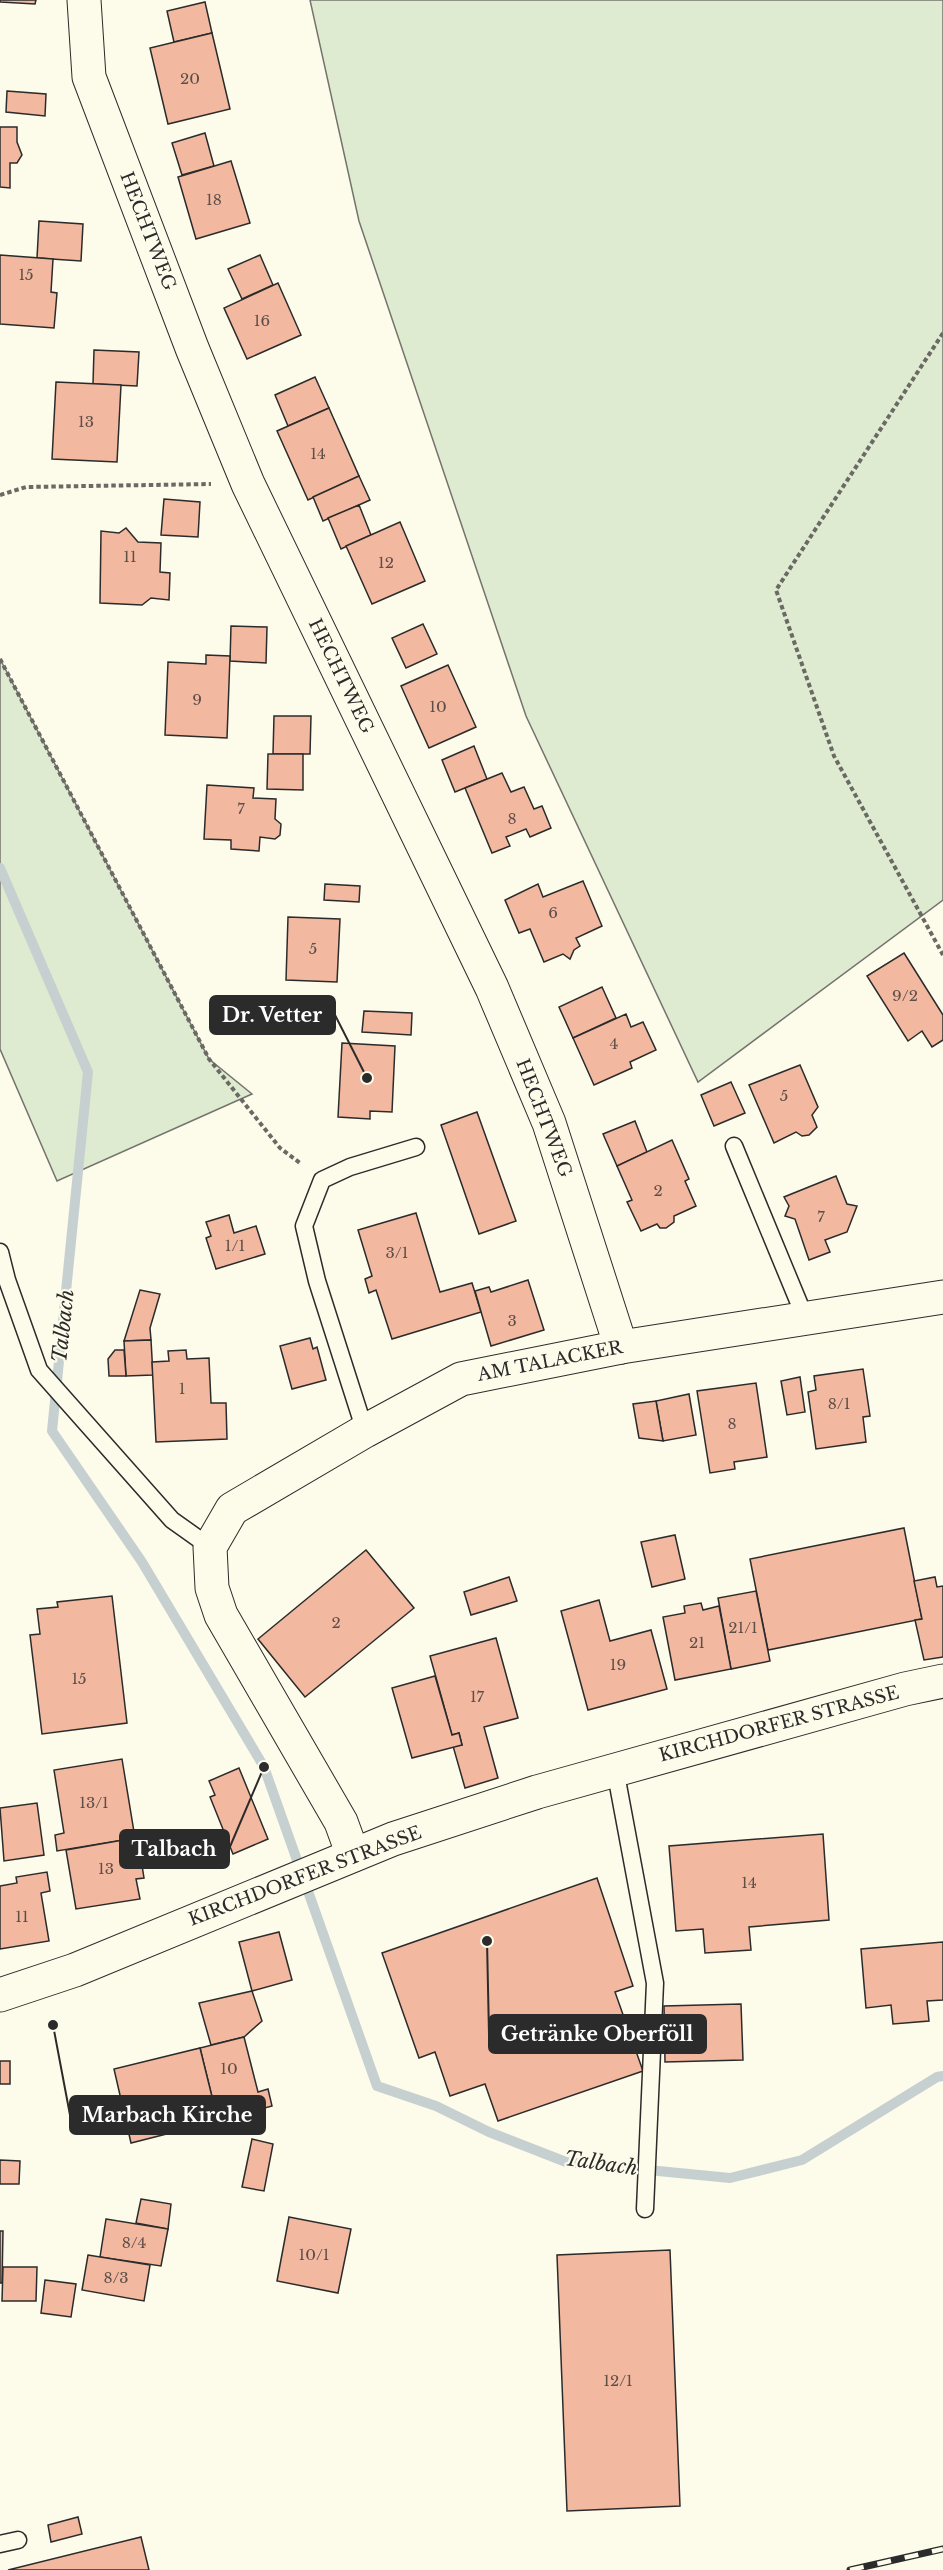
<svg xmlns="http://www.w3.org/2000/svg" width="943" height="2570" font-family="'Libre Baskerville',serif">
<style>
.green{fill:#deebd1;stroke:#74746e;stroke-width:1.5}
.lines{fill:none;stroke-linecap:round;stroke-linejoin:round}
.stream{stroke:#c7d0d0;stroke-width:10}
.building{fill:#f2b8a0;stroke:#2b2b2b;stroke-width:1.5}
.lane-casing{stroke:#2b2b2b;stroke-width:19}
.street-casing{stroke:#2b2b2b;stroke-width:35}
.secondary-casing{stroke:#2b2b2b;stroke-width:35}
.path{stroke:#6a6964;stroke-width:4;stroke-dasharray:4.5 3;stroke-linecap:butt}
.lane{stroke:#fdfbea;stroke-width:16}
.street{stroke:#fdfbea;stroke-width:33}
.secondary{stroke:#fdfbea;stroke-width:33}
.rail-casing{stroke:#2b2b2b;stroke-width:7}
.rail{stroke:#fdfbea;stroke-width:4.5;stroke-dasharray:14;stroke-linecap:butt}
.labels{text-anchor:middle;stroke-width:4.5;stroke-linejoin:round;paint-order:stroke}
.number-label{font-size:15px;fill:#5d4e48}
.street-label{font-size:18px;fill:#2b2b2b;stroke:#fdfbea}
.water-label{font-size:20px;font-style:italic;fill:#2b2b2b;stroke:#fdfbea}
.leader{fill:none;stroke:#2b2b2b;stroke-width:2}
.callout-dot{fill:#2b2b2b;stroke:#fdfbea;stroke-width:2}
.callout{fill:#2b2b2b;stroke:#2b2b2b;stroke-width:2}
.callout-label{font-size:20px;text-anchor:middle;font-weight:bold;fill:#fff}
</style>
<rect width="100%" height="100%" fill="#fdfbea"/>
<g class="green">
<polygon points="310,0 943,0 943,900 698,1082 526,716 359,221"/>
<polygon points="0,659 209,1059 252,1094 57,1181 0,1049"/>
</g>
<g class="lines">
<polyline class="stream" points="0,868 88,1072 52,1431 142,1562 264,1767 377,2086 436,2106 489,2132 566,2162 730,2178 802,2160 937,2077 943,2076"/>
</g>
<g class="building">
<polygon points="0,0 36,0 35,4 0,2"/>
<polygon points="205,2 212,33 174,42 167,11"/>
<polygon points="212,33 230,109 168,124 150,48"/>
<polygon points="7,91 46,94 45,116 6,112"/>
<polygon points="0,127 17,127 17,142 22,155 17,163 10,163 10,188 0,187"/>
<polygon points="205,133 214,166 182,175 172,143"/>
<polygon points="231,161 250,223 196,239 178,177"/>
<polygon points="39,221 83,224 81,261 37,258"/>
<polygon points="0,255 53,259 51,292 57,293 54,328 0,324"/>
<polygon points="260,255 273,285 242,299 228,269"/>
<polygon points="278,283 301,335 247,359 224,308"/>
<polygon points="94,350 139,352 137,386 93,384"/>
<polygon points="315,377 329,408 288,426 275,395"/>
<polygon points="56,382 121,385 117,462 52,459"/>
<polygon points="329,408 359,476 308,500 277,431"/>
<polygon points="359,476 370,500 323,521 313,497"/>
<polygon points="164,499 200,502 198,537 161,535"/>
<polygon points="359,505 371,535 341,549 328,518"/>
<polygon points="400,522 425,581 372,604 346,546"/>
<polygon points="126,528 138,542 161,543 160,572 170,573 169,600 151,598 142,605 100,603 101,531 119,533"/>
<polygon points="423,624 437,654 406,668 392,638"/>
<polygon points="231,626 267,627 266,663 230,661"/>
<polygon points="206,655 230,656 227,738 165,735 168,662 206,664"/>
<polygon points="448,665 476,727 429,748 401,686"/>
<polygon points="274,716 311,716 310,754 273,754"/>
<polygon points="474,746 487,779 455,792 442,760"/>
<polygon points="268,754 303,754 303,790 267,789"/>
<polygon points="502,773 511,792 524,787 534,809 542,806 551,828 530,837 526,829 506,837 510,846 492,853 465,788"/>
<polygon points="207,785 254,788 253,798 276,799 275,819 281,824 280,835 275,839 260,837 259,851 231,849 231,840 204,839"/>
<polygon points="583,881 602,926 576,938 580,946 574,950 570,959 563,954 544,962 530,929 519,933 505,900 538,884 543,897"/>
<polygon points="325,884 360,886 359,902 324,900"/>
<polygon points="288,917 340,919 337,982 286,980"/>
<polygon points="904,953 943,1015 943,1040 932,1047 922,1031 908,1041 867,976"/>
<polygon points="602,987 616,1018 573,1038 559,1007"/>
<polygon points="364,1011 412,1013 411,1035 362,1032"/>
<polygon points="626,1014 631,1027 643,1022 656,1050 630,1062 632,1068 594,1085 573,1038"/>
<polygon points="342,1043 395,1046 392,1112 370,1111 370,1119 338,1117"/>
<polygon points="800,1065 818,1107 812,1115 817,1127 809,1135 802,1136 796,1132 774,1143 749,1085"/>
<polygon points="731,1082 745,1113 714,1126 701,1095"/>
<polygon points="477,1112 516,1221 479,1234 441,1125"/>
<polygon points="635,1121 647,1152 617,1166 603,1134"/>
<polygon points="672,1140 689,1179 685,1181 696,1206 674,1216 674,1222 666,1228 660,1228 657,1224 641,1231 627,1202 632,1200 617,1166"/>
<polygon points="836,1176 847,1204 857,1206 847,1232 825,1240 830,1252 809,1260 795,1219 785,1216 789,1206 784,1197"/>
<polygon points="416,1213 440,1292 472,1283 481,1312 392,1339 376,1290 369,1293 365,1279 372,1276 358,1230"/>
<polygon points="229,1215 234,1233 256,1226 265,1254 216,1269 206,1238 211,1236 206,1222"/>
<polygon points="528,1280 544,1330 491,1346 475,1291 489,1287 491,1292"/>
<polygon points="140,1290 160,1294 150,1328 151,1340 124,1341"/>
<polygon points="310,1338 313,1349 317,1347 326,1380 292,1389 280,1346"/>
<polygon points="151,1340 153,1375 126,1376 124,1341"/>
<polygon points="115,1350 124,1350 126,1376 109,1376 108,1359"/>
<polygon points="186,1350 187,1359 209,1358 211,1403 226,1403 227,1439 156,1442 152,1362 169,1361 168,1351"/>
<polygon points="863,1369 870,1416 863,1417 866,1442 816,1449 808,1392 816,1390 814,1376"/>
<polygon points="800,1377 805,1412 787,1415 781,1381"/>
<polygon points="756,1383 767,1457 734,1462 735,1469 710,1473 697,1391"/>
<polygon points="689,1394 696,1435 663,1441 656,1401"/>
<polygon points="656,1401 663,1441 639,1438 633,1404"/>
<polygon points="904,1528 922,1619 768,1650 750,1559"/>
<polygon points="675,1535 685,1579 652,1587 641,1542"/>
<polygon points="366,1550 414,1608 305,1697 258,1639"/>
<polygon points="509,1577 517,1601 471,1615 464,1592"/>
<polygon points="935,1577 937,1587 943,1586 943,1657 924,1660 915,1620 922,1619 914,1581"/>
<polygon points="756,1591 770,1661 731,1669 718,1598"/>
<polygon points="112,1596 127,1723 42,1734 30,1635 40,1634 37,1609 58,1607 57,1602"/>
<polygon points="599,1600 610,1641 651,1630 667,1689 588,1710 561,1611"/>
<polygon points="701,1603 703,1610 719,1606 731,1669 675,1680 663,1617 685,1613 684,1606"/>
<polygon points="496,1638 518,1718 484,1727 498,1778 465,1788 453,1746 462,1745 459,1733 452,1735 430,1656"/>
<polygon points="435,1676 452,1735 459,1733 462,1745 412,1758 392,1688"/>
<polygon points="122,1759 135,1838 57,1851 55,1835 64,1833 54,1770"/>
<polygon points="239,1768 268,1839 233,1854 210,1797 215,1795 209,1781"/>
<polygon points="37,1803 44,1855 4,1861 0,1808"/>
<polygon points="823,1834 829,1920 749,1927 751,1950 705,1953 703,1929 676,1931 669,1846"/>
<polygon points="129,1839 133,1861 141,1859 144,1878 136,1879 140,1899 76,1909 66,1850"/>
<polygon points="47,1872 50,1891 41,1893 49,1941 0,1949 0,1886 17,1883 16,1877"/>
<polygon points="597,1878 633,1986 615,1992 643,2071 498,2121 485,2084 450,2096 435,2052 419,2058 382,1953"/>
<polygon points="279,1932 292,1980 252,1991 239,1942"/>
<polygon points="943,1942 943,2000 927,2001 929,2021 893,2024 891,2005 866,2008 861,1949"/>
<polygon points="252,1991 262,2021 244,2037 211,2045 199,2003"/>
<polygon points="741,2004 743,2060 665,2062 664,2006"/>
<polygon points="244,2037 258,2092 268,2089 272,2106 261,2109 265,2127 254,2129 250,2114 218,2121 200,2048"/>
<polygon points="200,2048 218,2121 131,2143 114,2069"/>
<rect x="0" y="2061" width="10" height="23"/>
<polygon points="252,2139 273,2144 264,2191 242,2187"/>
<polygon points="0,2160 20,2161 19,2184 0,2184"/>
<polygon points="141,2199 171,2204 168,2229 136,2223"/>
<polygon points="289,2217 351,2229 338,2293 277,2281"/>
<polygon points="106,2219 168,2229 161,2266 100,2257"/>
<polygon points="0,2231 3,2231 2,2283 0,2283"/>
<polygon points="670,2250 680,2506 567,2511 557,2255"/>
<polygon points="88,2255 150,2265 144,2301 82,2290"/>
<polygon points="3,2267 37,2267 36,2301 2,2301"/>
<polygon points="45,2280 76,2284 71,2317 41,2313"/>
<polygon points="78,2517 82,2534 51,2542 48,2525"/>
<polygon points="141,2537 149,2570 8,2570"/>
</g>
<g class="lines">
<defs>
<g id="lane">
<polyline points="734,1146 806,1320"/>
<polyline points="0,1252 7,1280 39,1370 172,1520 210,1547"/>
<polyline points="365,1431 317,1281 304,1226 322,1180 350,1167 416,1147"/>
<polyline points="615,1769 655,1983 645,2209"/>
<polyline points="0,2544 18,2540"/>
</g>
<g id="street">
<polyline points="84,0 89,77 192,348 248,484 492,988 549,1123 621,1347"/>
<polyline points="353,1855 341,1822 221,1615 212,1588 210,1547 232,1509 365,1431 461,1379 621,1347 943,1297"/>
</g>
<polyline id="secondary" points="0,1995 75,1970 393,1839 537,1792 905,1689 943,1681"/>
</defs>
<use href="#lane" class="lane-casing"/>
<use href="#street" class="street-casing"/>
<use href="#secondary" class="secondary-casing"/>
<g class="path">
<polyline points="943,333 776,590 834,756 943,955"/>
<polyline points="0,495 26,487 211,484"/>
<polyline points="0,659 209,1059 280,1148 300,1163"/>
</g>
<use href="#lane" class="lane"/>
<use href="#street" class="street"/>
<use href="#secondary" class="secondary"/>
<defs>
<polyline id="rail" points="850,2570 943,2549"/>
</defs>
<use href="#rail" class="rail-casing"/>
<use href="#rail" class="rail"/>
</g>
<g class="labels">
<g class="number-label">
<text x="190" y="84">20</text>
<text x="214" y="205">18</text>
<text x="26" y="280">15</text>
<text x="262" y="326">16</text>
<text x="86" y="427">13</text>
<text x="318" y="459">14</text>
<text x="130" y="562">11</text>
<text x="386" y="568">12</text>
<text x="197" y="705">9</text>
<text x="438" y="712">10</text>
<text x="241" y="814">7</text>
<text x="512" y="824">8</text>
<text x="553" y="918">6</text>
<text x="313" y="954">5</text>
<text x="905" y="1001">9/2</text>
<text x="614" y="1049">4</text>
<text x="784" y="1101">5</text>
<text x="658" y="1196">2</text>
<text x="821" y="1222">7</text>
<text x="235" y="1251">1/1</text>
<text x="397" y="1258">3/1</text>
<text x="512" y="1326">3</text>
<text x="182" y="1394">1</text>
<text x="839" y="1409">8/1</text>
<text x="732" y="1429">8</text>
<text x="336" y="1628">2</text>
<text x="743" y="1633">21/1</text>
<text x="697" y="1648">21</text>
<text x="618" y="1670">19</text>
<text x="79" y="1684">15</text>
<text x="477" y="1702">17</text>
<text x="94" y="1808">13/1</text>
<text x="106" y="1874">13</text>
<text x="749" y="1888">14</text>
<text x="22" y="1922">11</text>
<text x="229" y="2074">10</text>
<text x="134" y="2248">8/4</text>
<text x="314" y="2260">10/1</text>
<text x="116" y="2283">8/3</text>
<text x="618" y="2386">12/1</text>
</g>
<g class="street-label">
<text transform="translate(148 231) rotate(69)" y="6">HECHTWEG</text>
<text transform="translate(341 676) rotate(64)" y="6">HECHTWEG</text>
<text transform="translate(544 1118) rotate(69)" y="6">HECHTWEG</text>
<text transform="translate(550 1361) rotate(-11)" y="6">AM TALACKER</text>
<text transform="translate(779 1724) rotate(-15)" y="6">KIRCHDORFER STRASSE</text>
<text transform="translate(305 1876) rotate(-21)" y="6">KIRCHDORFER STRASSE</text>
</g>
<g class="water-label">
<text transform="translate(63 1326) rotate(-84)" y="7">Talbach</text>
<text transform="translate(601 2163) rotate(8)" y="7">Talbach</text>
</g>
</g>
<path class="leader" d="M367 1078L335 1015M264 1767L229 1849M487 1941L489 2034M53 2025L70 2115"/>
<g class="callout-dot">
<circle cx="367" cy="1078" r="6"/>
<circle cx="264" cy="1767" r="6"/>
<circle cx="487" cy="1941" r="6"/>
<circle cx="53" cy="2025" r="6"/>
</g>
<g class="callout">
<rect x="210" y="996" width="125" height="38" rx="6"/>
<rect x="120" y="1830" width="109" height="38" rx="6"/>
<rect x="489" y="2015" width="217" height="38" rx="6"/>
<rect x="70" y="2096" width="195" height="38" rx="6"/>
</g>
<g class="callout-label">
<text x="272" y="1022">Dr. Vetter</text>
<text x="174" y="1856">Talbach</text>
<text x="597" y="2041">Getränke Oberföll</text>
<text x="167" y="2122">Marbach Kirche</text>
</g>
</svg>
